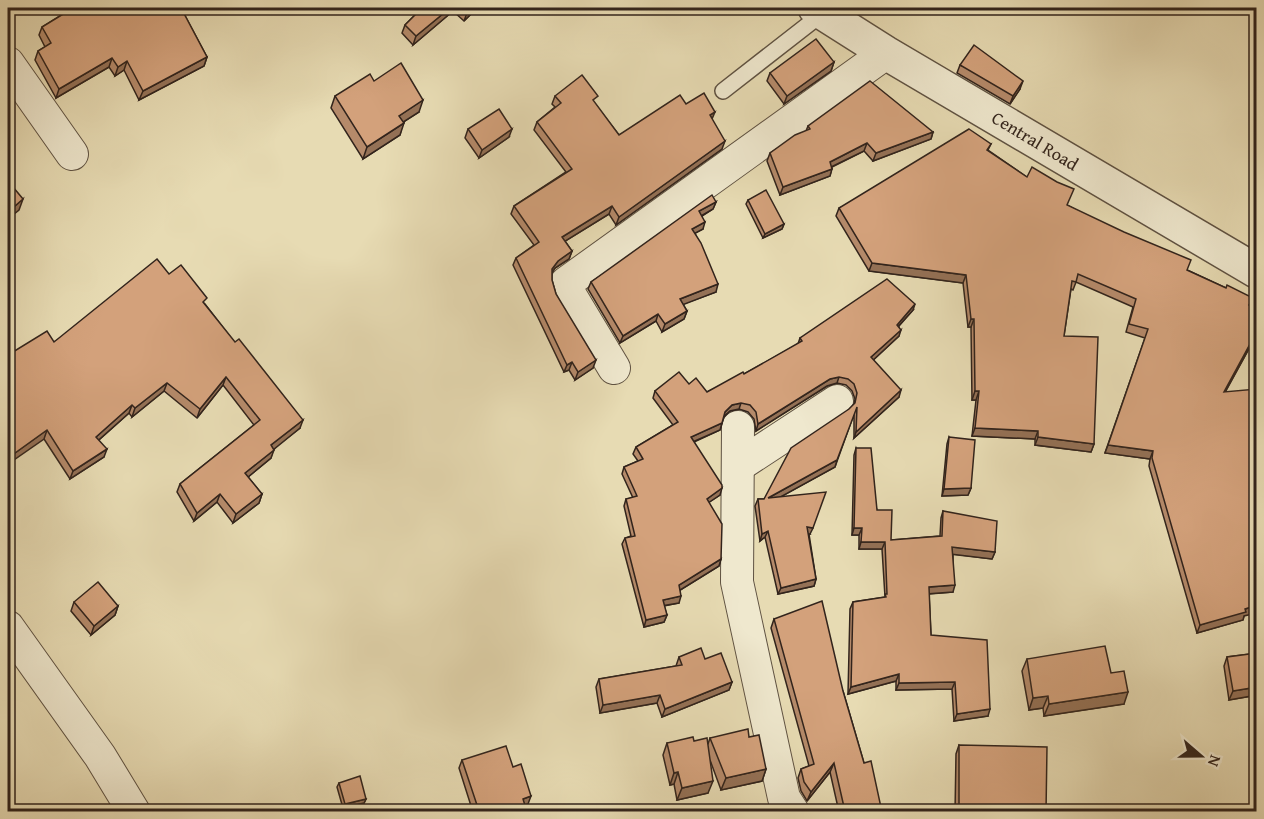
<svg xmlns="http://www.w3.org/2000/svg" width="1264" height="819" font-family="'Gentium Book Plus',serif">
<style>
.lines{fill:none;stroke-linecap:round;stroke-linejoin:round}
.service-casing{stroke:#5f5242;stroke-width:18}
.minor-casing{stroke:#5f5242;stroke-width:34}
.tertiary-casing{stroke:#5f5242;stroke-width:36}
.service{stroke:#efe8ce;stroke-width:15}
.minor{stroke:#efe8ce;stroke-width:32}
.tertiary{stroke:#efe8ce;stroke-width:33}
.wall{fill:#b58a6a;stroke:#32241c;stroke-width:1.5}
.shaded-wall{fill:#947156;stroke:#32241c;stroke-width:1.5}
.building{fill:#d3a17b;stroke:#32241c;stroke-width:1.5}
.labels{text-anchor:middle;stroke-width:5;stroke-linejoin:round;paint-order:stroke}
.street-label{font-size:18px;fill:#32241c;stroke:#efe8ce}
</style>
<rect width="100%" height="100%" fill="#e7dbb3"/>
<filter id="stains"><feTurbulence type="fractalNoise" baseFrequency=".00333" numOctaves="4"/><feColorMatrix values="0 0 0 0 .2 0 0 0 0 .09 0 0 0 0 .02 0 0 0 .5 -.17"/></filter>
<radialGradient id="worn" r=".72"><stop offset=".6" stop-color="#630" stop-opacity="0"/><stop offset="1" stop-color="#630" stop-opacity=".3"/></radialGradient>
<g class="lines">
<defs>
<polyline id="service" points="723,91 823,13"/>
<g id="minor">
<polyline points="8,63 72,154"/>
<polyline points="614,368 569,293 566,283 886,53"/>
<polyline points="738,427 737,582 784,798 793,812"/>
<polyline points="738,466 837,401"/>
<polyline points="8,627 100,756 134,812"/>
</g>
<polyline id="tertiary" points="815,8 886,53 1256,271"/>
</defs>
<use href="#service" class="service-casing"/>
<use href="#minor" class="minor-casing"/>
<use href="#tertiary" class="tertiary-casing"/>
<use href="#service" class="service"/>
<use href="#minor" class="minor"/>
<use href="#tertiary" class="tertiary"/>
</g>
<g class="wall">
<polygon points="67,8 181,8 207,57 204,66 139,100 124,70 115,76 109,67 56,98 35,60 38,51 45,47 39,35 42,27 68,11"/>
<polygon points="418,8 477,8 464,21 453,11 413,45 402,33 405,25 420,10"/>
<polygon points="850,8 861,8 857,13"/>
<polygon points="1257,20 1257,44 1250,35"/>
<polygon points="834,62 831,71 784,104 767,81 770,73"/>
<polygon points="960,65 1020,89 1010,104 957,73"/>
<polygon points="374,81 419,112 403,122 400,135 363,159 331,108 335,96"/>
<polygon points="555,96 595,104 619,135 686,104 712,119 722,149 616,225 609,214 565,241 572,251 569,259 555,268 552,273 552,280 556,294 593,368 575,380 569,370 564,372 513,265 516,258 534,245 511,214 514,206 566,172 534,130 537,122 555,107 552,104"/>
<polygon points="808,126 933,132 931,139 873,161 864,151 832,167 830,176 780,195 767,161 770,153 806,131"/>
<polygon points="468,129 509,137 479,158 465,138"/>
<polygon points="991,144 988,150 1067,205 1187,270 1226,288 1253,298 1250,305 1257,309 1257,334 1225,392 1244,616 1243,620 1197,633 1149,466 1150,459 1105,453 1145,338 1126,332 1133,307 1076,282 1073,290 1071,289 1064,336 1094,444 1091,452 1035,445 1035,439 972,436 976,400 972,400 971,327 968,327 963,283 869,271 836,216 839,208"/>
<polygon points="748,200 784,224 782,229 763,238 746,204"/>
<polygon points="716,202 713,209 702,216 703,229 695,233 716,292 683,304 687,311 684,319 662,332 656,321 620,343 588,289 591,282"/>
<polygon points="169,274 205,304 300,428 273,449 271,458 248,477 262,494 259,503 233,523 217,502 194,521 177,492 180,484 254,425 223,385 197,418 164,391 132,417 129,413 99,440 104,457 70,479 44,439 54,342"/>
<polygon points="913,310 899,326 899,336 873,360 899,397 854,438 854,414 835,467 780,497 810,534 809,534 816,579 814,586 778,594 765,537 760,541 755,506 758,499 764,499 854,404 855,399 852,391 846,385 837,383 827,386 756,431 754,419 748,412 739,409 730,411 724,417 720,430 694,442 720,495 709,502 721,559 719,566 680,590 679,603 664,606 667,615 664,622 644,627 622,544 625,538 631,536 624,506 626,499 633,498 622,474 624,467 638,461 633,454 636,447 673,425 653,398 655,391 689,384 707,392 744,374 798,344 800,338"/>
<polygon points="949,437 971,488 968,495 942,496 947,444"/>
<polygon points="856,448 877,510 891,540 940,536 941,518 943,511 995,552 992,559 953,554 953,592 929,594 931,635 988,716 954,721 952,689 896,690 896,681 848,694 850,609 853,602 885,597 882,549 859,549 859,535 852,535 854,455"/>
<polygon points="74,602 118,606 115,615 91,635 71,611"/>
<polygon points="774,619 843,691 864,763 882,812 839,812 830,772 807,801 801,791 798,778 801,769 809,766 771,628"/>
<polygon points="1257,653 1257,695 1229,700 1224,666 1227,657"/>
<polygon points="679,657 705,659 732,682 729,690 662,717 657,703 600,713 596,687 599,679 676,666"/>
<polygon points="1027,659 1111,673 1124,704 1044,716 1043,708 1029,710 1022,671"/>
<polygon points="749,737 766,769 762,781 721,790 710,760 708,793 677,800 674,784 670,785 663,755 667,743 694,741 708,744 710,738"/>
<polygon points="959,745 1046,812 955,812 956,754"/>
<polygon points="462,760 513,767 528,804 472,809 459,768"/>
<polygon points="339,783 366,799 364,803 343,808 337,787"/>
</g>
<g class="shaded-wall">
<polygon points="450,8 455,8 453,11 413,45 416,36"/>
<polygon points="472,8 477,8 464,21 467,13"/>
<polygon points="207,57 204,66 139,100 143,91"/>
<polygon points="112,58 109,67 56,98 59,89"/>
<polygon points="127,61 124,70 115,76 118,67"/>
<polygon points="834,62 831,71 784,104 787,96"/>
<polygon points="1023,81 1020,89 1010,104 1013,96"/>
<polygon points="423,100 419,112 394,128 399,116"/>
<polygon points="715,112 712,119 710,115"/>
<polygon points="404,123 400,135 363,159 367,147"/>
<polygon points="512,129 509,137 479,158 482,150"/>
<polygon points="933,132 931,139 873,161 876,153"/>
<polygon points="725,141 722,149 616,225 619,217"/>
<polygon points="867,143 864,151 827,169 830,162"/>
<polygon points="832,169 830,176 780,195 783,187"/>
<polygon points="23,199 19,210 8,219 8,212"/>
<polygon points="716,202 713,209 696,219 699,211"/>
<polygon points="612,206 609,214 559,245 562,237"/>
<polygon points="705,222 703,229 690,236 692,229"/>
<polygon points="784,224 782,229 763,238 765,234"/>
<polygon points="572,251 569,259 555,268 549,277 552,269 558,261"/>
<polygon points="872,263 966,275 963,283 869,271"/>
<polygon points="718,284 716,292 677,307 680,299"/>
<polygon points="915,304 913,310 894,331 897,325"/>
<polygon points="687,311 684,319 662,332 665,324"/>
<polygon points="658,314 656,321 620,343 623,336"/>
<polygon points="971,319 974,319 971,327 968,327"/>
<polygon points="901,330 899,336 869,364 871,357"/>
<polygon points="1257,331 1257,334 1221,400 1224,392"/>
<polygon points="596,360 593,368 575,380 578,372"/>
<polygon points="572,362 569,370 564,372 567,365"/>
<polygon points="226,377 223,385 197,418 200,409"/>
<polygon points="839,377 837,383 827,386 756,431 758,424 830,379"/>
<polygon points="167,383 164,391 132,417 135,408"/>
<polygon points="901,390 899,397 854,438 856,432"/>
<polygon points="975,391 979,391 976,400 972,400"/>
<polygon points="741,403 739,409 730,411 722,418 725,412 732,405"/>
<polygon points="132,405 129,413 93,445 96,437"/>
<polygon points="303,420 300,428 268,454 271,445"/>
<polygon points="722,423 720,430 688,444 691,437"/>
<polygon points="975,428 1038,431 1035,439 972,436"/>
<polygon points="47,430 44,439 8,464 8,458"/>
<polygon points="1038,437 1094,444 1091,452 1035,445"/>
<polygon points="1108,445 1153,451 1150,459 1105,453"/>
<polygon points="107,449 104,457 70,479 73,471"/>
<polygon points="274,450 271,458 242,482 245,473"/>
<polygon points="837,460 835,467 766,505 768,498"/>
<polygon points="722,488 720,495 705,505 707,499"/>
<polygon points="971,488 968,495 942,496 944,489"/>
<polygon points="220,494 217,502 194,521 197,513"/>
<polygon points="262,494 259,503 233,523 236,514"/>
<polygon points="807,527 813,528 810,534 805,534"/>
<polygon points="854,528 862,528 859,535 852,535"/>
<polygon points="768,531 765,537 760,541 762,534"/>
<polygon points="861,542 885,542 882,549 859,549"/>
<polygon points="952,547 995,552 992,559 950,554"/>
<polygon points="721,559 719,566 677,592 679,585"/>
<polygon points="816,579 814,586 778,594 781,588"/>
<polygon points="955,585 953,592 926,594 929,587"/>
<polygon points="681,596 679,603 661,606 663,600"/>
<polygon points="1257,605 1257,613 1244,616 1243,620 1197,633 1200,625"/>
<polygon points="118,606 115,615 91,635 94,626"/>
<polygon points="667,615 664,622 644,627 646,620"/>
<polygon points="899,674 896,681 848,694 851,687"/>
<polygon points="732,682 729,690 662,717 665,709"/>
<polygon points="955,682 952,689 896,690 899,683"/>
<polygon points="1257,687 1257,695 1229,700 1233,691"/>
<polygon points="1128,692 1124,704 1044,716 1049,704"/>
<polygon points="660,695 657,703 600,713 603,705"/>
<polygon points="1048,696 1043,708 1029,710 1033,698"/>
<polygon points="990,709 988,716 954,721 957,714"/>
<polygon points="834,763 830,772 807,801 811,792"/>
<polygon points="766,769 762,781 721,790 726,778"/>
<polygon points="678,772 674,784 670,785 674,773"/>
<polygon points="713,781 708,793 677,800 682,788"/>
<polygon points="531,796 528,804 520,807 523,799"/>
<polygon points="366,799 364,803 343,808 345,804"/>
<polygon points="851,805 849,812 842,812 844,807"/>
</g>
<g class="building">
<polygon points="73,8 181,8 207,57 143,91 127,61 118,67 112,58 59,89 38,51 51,43 42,27"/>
<polygon points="422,8 450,8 416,36 405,25"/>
<polygon points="462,8 472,8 467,13"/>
<polygon points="816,39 834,62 787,96 770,73"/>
<polygon points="974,45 1023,81 1013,96 960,65"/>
<polygon points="401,63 423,100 399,116 404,123 367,147 335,96 370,74 374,81"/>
<polygon points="582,75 598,96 593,100 619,135 680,95 686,104 704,93 715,112 710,115 725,141 619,217 612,206 562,237 572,251 558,261 552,269 552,280 556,294 596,360 578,372 572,362 567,365 516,258 539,242 514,206 572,169 537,122 561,103 555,96"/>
<polygon points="870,81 933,132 876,153 867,143 830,162 832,169 783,187 770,153 795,135 810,129 808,126"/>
<polygon points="499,109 512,129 482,150 468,129"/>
<polygon points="969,129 991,144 987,150 1027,177 1032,167 1057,182 1074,189 1067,205 1124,232 1191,260 1187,270 1226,288 1227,285 1253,298 1249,305 1257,309 1257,331 1224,392 1257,389 1257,605 1245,609 1246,612 1200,625 1152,458 1153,451 1108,445 1148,329 1129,324 1136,299 1078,274 1076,282 1072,281 1064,336 1098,337 1094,444 1038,437 1038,431 975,428 979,391 975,391 974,319 971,319 966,275 872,263 839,208"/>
<polygon points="8,181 23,199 8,212"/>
<polygon points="766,190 784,224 765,234 748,200"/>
<polygon points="712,195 716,202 699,211 705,222 692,229 701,243 718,284 680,299 687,311 665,324 658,314 623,336 591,282"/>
<polygon points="157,259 169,274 181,265 207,298 203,302 235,342 239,339 303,420 271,445 274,450 245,473 262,494 236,514 220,494 197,513 180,484 260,420 226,377 200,409 167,383 135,408 132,405 96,437 107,449 73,471 47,430 8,458 8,355 47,331 54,342"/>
<polygon points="887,279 915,304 897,325 901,330 871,357 901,390 856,432 857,407 837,460 768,498 826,492 813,528 807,527 816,579 781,588 768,531 762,534 758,499 764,499 791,448 849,409 855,403 857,393 854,384 848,379 839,377 830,379 758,424 756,412 750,405 741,403 732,405 725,412 722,423 691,437 722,485 722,488 707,499 722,524 721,559 679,585 681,596 663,600 667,615 646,620 625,538 635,536 626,499 637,496 624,467 643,459 636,447 678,422 655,391 679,372 689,384 696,378 707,392 743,372 744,374 802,341 800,338"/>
<polygon points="949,437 975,440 971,488 944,489"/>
<polygon points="856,448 871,448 877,510 892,510 891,540 942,536 943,511 997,521 995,552 952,547 955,585 929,587 931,635 987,640 990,709 957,714 955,682 899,683 899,674 851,687 853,602 886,597 885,594 887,594 885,542 861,542 862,528 854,528"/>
<polygon points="98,582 118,606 94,626 74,602"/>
<polygon points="822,601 843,691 864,763 871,761 882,812 853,812 851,805 844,807 834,763 811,792 804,782 801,769 814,764 774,619"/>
<polygon points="1105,646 1111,673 1124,671 1128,692 1049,704 1048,696 1033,698 1027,659"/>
<polygon points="701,648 705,659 721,653 732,682 665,709 660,695 603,705 599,679 682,665 679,657"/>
<polygon points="1257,653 1257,687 1233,691 1227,657"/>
<polygon points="748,729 749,737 759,735 766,769 726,778 710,738"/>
<polygon points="693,737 694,741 707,738 713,781 682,788 678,772 674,773 667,743"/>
<polygon points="959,745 1047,747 1046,812 959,812"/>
<polygon points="506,746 513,767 521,764 531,796 523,799 527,812 461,812 478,808 462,760"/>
<polygon points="360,776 366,799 345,804 339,783"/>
</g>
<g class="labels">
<g class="street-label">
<text transform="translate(1035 141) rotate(31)" y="6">Central Road</text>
</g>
</g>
<rect width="1264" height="819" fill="none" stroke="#e7dbb3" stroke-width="30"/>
<rect x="9" y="9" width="1246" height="801" fill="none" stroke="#32241c" stroke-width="3"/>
<rect x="15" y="15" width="1234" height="789" fill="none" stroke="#32241c" stroke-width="1.5"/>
<g transform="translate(1201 756) rotate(110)" stroke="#efe8ce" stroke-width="4.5" paint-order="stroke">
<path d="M0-4.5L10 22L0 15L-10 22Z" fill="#32241c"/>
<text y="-9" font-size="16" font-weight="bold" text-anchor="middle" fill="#32241c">N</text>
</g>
<rect width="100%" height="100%" filter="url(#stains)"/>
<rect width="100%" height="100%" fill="url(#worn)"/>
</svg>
